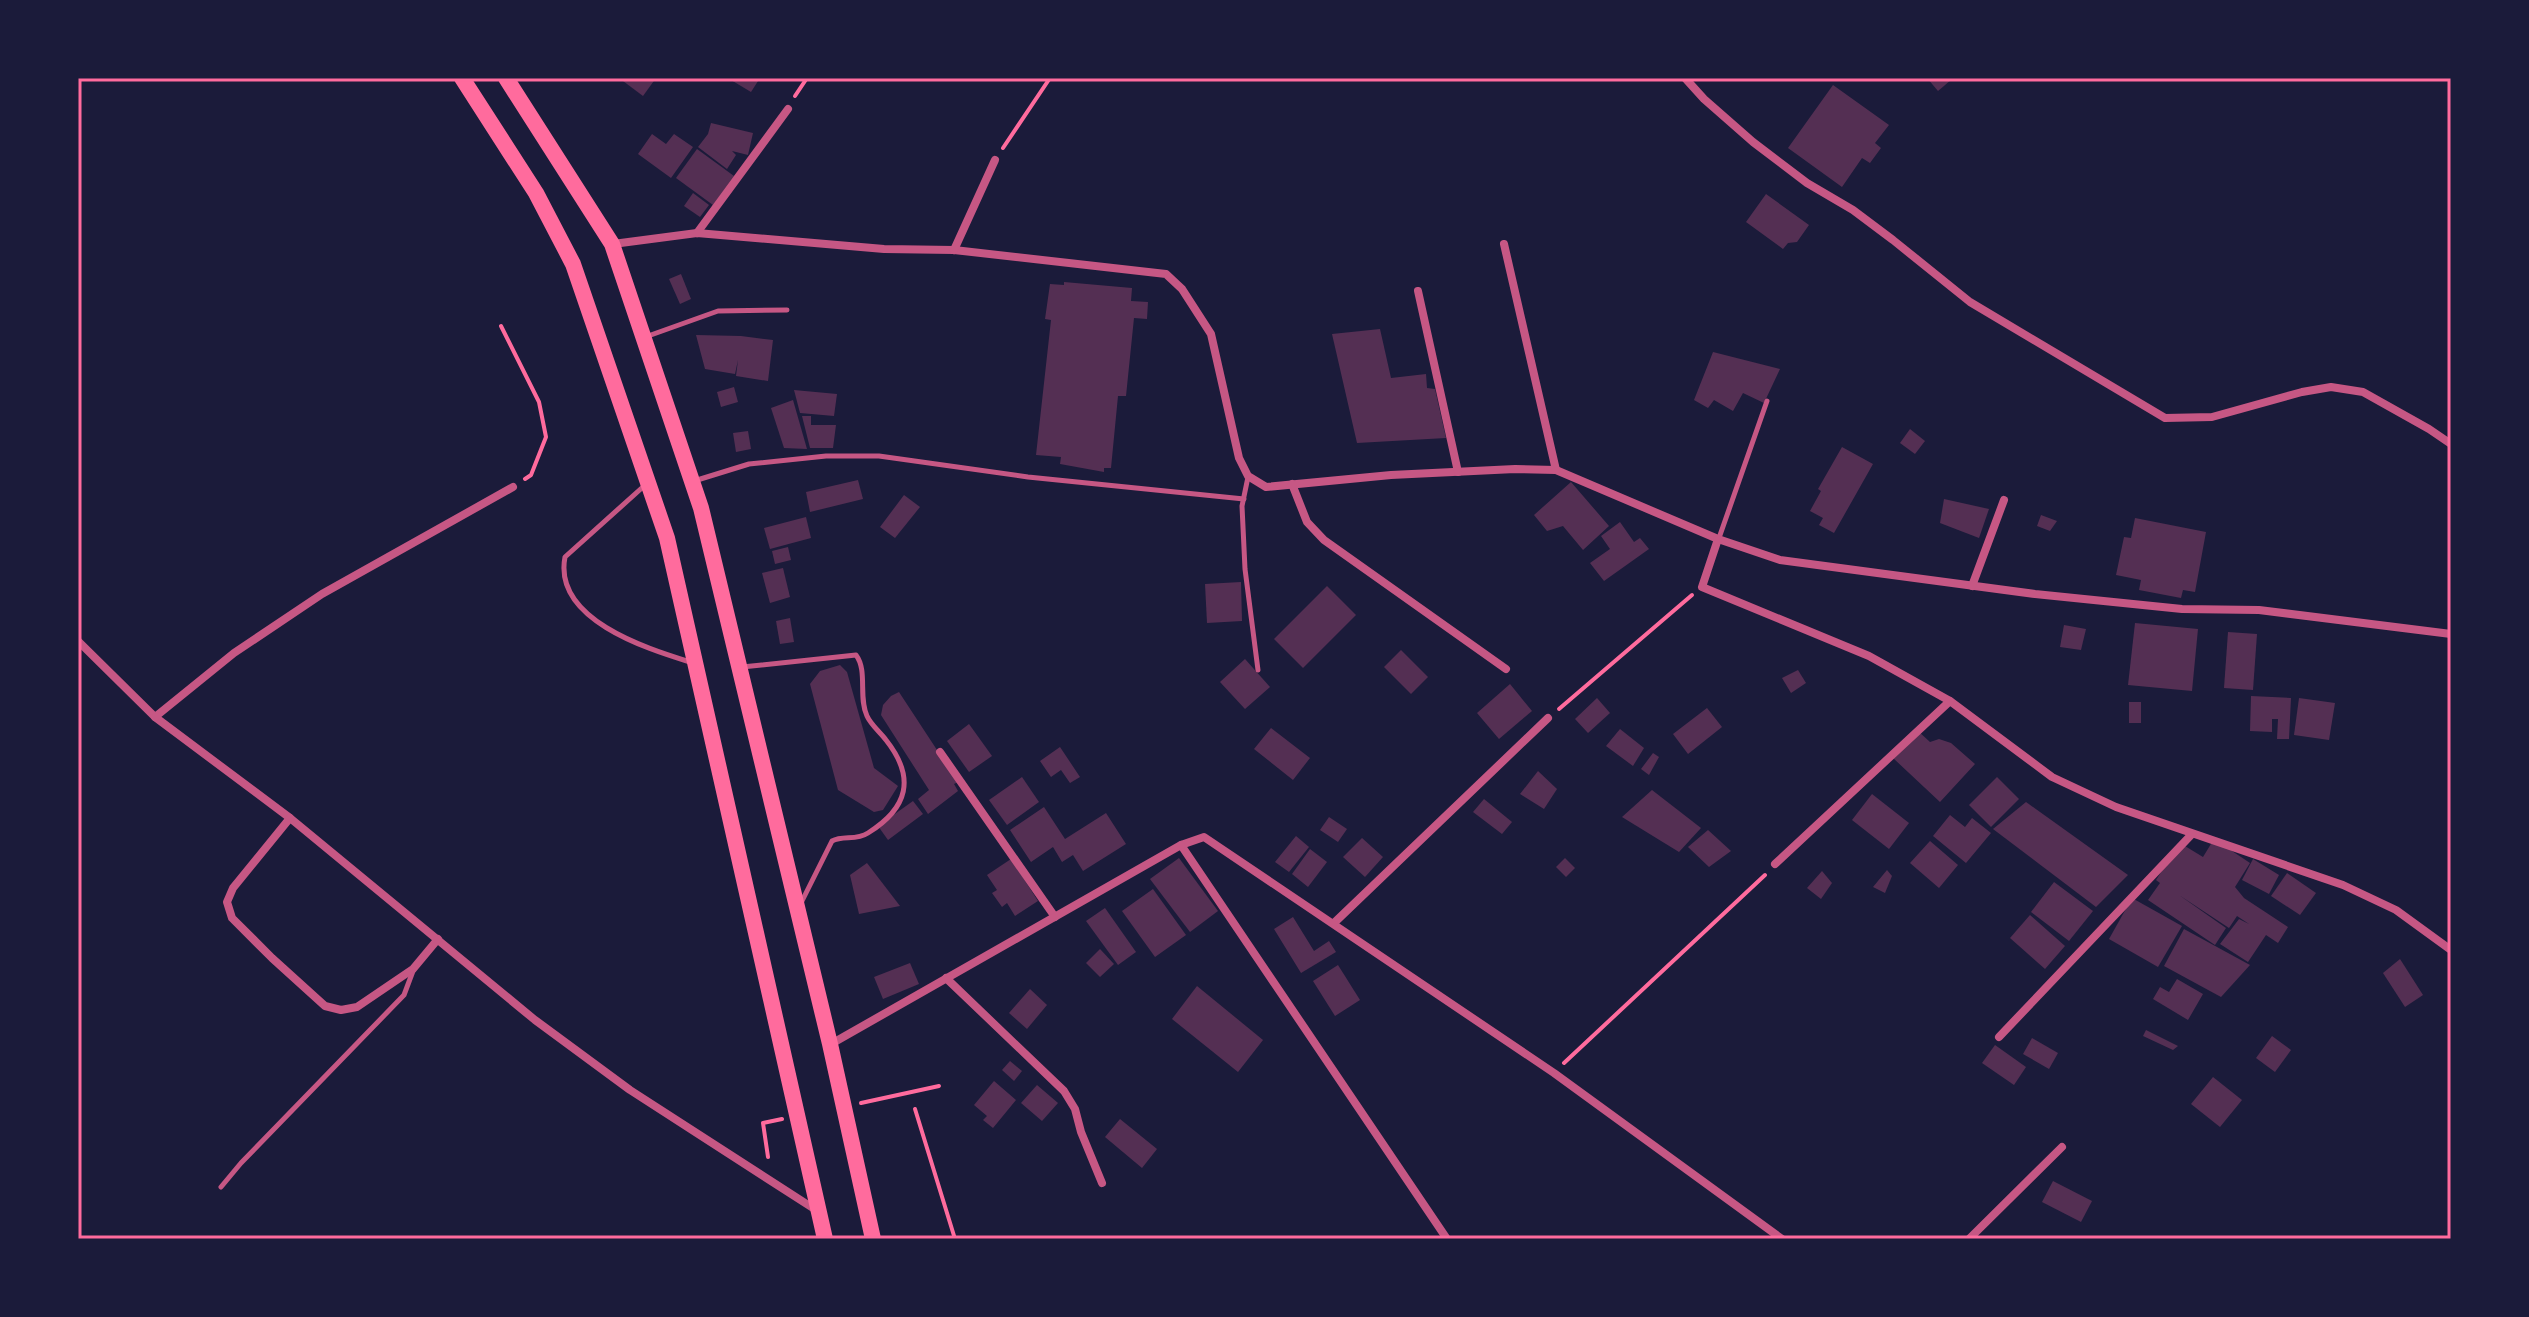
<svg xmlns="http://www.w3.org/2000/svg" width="2529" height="1317" font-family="'Alegreya Sans',sans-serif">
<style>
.building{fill:#542f53}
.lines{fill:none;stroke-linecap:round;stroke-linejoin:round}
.path{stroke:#ff6b9d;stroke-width:4}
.service{stroke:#c65784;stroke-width:5}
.minor{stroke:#c65784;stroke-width:8}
.trunk{stroke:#ff6b9d;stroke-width:16}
.neatline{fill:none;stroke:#ff6b9d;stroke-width:3}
</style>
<rect width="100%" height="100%" fill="#1b1b3a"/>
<g class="building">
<polygon points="619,78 656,78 643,96"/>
<polygon points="732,78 760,78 751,92 731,80"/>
<polygon points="1927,78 1950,78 1951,80 1938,91"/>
<polygon points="1833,85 1889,125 1875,143 1881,148 1870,163 1862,158 1842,187 1788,148"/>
<polygon points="711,123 753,133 748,155 732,151 736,155 727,169 698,147 708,134"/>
<polygon points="652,134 666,144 674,134 693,147 671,178 638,154"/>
<polygon points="697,149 734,176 713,205 676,178"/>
<polygon points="693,193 709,205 700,217 684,206"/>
<polygon points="1766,194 1809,225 1797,242 1788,243 1783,249 1746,222"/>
<polygon points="681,274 691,299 680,304 669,279"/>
<polygon points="1064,282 1132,288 1131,301 1148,302 1147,319 1134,318 1126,396 1118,396 1111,468 1104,468 1104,472 1060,464 1061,457 1036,455 1051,320 1045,319 1050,284 1064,285"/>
<polygon points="1380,329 1391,378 1426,374 1427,388 1435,389 1446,438 1357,443 1332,334"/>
<polygon points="696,335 741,336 773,340 768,381 736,376 738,360 735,374 705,369"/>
<polygon points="1713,352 1780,369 1764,403 1743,393 1733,411 1714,400 1708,408 1694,400"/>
<polygon points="734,387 738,402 721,407 717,392"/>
<polygon points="794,390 837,394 834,416 800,413"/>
<polygon points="793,400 807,449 784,448 771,408"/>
<polygon points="802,416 811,416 811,425 836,425 833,448 810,448"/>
<polygon points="1910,429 1925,441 1915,454 1900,443"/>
<polygon points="748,431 751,449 736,452 733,433"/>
<polygon points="1842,447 1873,464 1834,533 1819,525 1823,518 1810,511 1821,491 1818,489"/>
<polygon points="858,480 863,499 810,512 806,492"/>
<polygon points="1571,482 1609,526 1583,550 1563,526 1547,531 1534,515"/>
<polygon points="904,495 920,507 895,538 880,527"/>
<polygon points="1944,499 1989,509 1979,538 1940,523"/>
<polygon points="2041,515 2057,521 2050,531 2037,526"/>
<polygon points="806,517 811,538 770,549 764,528"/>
<polygon points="2135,518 2206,532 2195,592 2183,590 2181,598 2139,590 2141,580 2116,575 2124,537 2131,538"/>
<polygon points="1620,522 1634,542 1640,538 1649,549 1604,581 1590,563 1610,549 1601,536"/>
<polygon points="788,547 791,560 775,564 772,551"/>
<polygon points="783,568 790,597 770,603 762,573"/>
<polygon points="1241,582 1242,621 1207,623 1205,584"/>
<polygon points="1327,586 1356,615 1303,668 1274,639"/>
<polygon points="790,618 794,642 780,644 776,621"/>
<polygon points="2135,623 2198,629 2192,691 2128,685"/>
<polygon points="2064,625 2086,629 2081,650 2060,647"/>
<polygon points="2228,632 2257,634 2253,690 2224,688"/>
<polygon points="1401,650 1428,677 1411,694 1384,667"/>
<polygon points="1245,659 1270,687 1245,709 1220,682"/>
<polygon points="840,665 847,672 874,768 898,786 883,810 874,812 838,790 810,684 820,671"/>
<polygon points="1798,670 1806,683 1791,693 1782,678"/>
<polygon points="1510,684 1532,711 1499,739 1477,713"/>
<polygon points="899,692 958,782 954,784 958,791 928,814 918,799 929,790 881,715 883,705 891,696"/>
<polygon points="2251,696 2291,698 2289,739 2277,739 2278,719 2272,719 2272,732 2250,731"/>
<polygon points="1597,698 1610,713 1588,733 1575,719"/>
<polygon points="2299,698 2335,703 2329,740 2294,735"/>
<rect x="2129" y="702" width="12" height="21"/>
<polygon points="1707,708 1722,727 1688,754 1673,734"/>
<polygon points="969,724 992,756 969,772 947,741"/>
<polygon points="1271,728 1310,758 1293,780 1254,749"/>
<polygon points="1620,729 1644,748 1633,766 1606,746"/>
<polygon points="1918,731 1930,742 1939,739 1951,743 1975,764 1940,802 1893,758"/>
<polygon points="1060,747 1080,777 1070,783 1061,770 1051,777 1040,761"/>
<polygon points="1653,753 1659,757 1649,775 1641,769"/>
<polygon points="1538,771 1557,789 1544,809 1520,794"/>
<polygon points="1022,777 1039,802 1007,825 989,800"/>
<polygon points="1997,777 2019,799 1991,827 1969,805"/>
<polygon points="1652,790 1701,828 1679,852 1622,817"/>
<polygon points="1872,794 1909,823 1889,849 1852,820"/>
<polygon points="1484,799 1512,822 1502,834 1473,812"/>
<polygon points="913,801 923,814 888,840 878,826"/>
<polygon points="2026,802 2128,875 2096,907 1993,829"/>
<polygon points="1044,807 1065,839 1106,813 1126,844 1083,871 1073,855 1062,862 1053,847 1031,862 1010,830"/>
<polygon points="1950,815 1965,827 1972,818 1991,833 1966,863 1933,836"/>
<polygon points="1329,817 1347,829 1338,842 1320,830"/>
<polygon points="1708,830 1731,851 1709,867 1688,847"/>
<polygon points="1296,836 1309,847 1289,872 1275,862"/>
<polygon points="1362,838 1383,857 1365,877 1343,857"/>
<polygon points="2214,839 2250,863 2235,887 2244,898 2288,927 2278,943 2266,935 2248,962 2220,944 2239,919 2249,924 2237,916 2229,928 2179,895 2226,928 2215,945 2148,900 2160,883 2156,880 2180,843 2203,857"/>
<polygon points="1930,841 1958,865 1939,888 1910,863"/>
<polygon points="1310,849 1327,862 1308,887 1292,874"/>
<polygon points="1179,858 1218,911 1190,932 1150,879"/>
<polygon points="1565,858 1575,868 1566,877 1556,867"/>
<polygon points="1011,859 1038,901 1015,916 1007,903 1002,907 992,893 997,890 987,875"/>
<polygon points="2253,859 2279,875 2269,894 2242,880"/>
<polygon points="867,863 900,906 859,914 850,875"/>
<polygon points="1887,870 1892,876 1885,893 1873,887"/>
<polygon points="1822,871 1832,883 1821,899 1807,888"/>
<polygon points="2287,873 2316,893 2300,915 2271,896"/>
<polygon points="2054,882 2093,911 2069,941 2031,912"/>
<polygon points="1153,889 1186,935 1155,957 1122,911"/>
<polygon points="2132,898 2182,926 2158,967 2109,939"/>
<polygon points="1105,908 1136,952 1118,965 1086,921"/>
<polygon points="2030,915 2065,946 2045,969 2010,938"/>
<polygon points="1293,917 1314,951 1329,941 1336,952 1301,973 1274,929"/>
<polygon points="2184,929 2250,965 2221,997 2164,966"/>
<polygon points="1100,949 1114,964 1100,977 1086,963"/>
<polygon points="2400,959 2423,995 2405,1007 2383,973"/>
<polygon points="910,963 919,984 883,999 874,977"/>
<polygon points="1338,965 1360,1000 1335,1016 1313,981"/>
<polygon points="2177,979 2203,994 2188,1020 2153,999 2160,987 2169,992"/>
<polygon points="1197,986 1263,1040 1238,1072 1172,1019"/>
<polygon points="1030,989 1047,1005 1027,1029 1009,1013"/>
<polygon points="2146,1030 2178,1046 2173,1050 2143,1036"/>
<polygon points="2272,1036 2291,1050 2275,1072 2256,1058"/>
<polygon points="2032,1038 2058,1053 2049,1069 2023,1054"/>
<polygon points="1995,1045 2026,1067 2014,1085 1982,1063"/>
<polygon points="1010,1061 1022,1071 1014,1081 1002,1070"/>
<polygon points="2213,1077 2242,1100 2220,1127 2191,1104"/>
<polygon points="994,1081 1016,1100 993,1128 983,1120 987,1116 974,1105"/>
<polygon points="1037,1085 1058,1103 1042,1121 1021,1103"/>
<polygon points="1120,1119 1157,1149 1142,1168 1105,1137"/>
<polygon points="2053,1181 2092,1201 2081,1222 2042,1202"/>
</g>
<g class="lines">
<g class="path">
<polyline points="795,96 807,78"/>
<polyline points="1003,148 1050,78"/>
<polyline points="501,326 539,402 546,437 531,475 525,479"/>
<polyline points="1559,709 1692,595"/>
<polyline points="1564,1063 1765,875"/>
<polyline points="861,1103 939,1086"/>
<polyline points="915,1109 955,1239"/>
<polyline points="768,1157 763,1123 782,1119"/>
</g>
<g class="service">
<polyline points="648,336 718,311 787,310"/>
<polyline points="1248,477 1242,506 1245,569 1258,670"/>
<polyline points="694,481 749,464 826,456 879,456 1028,477 1244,499"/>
<path d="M644,486l-79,71c-12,62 80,91 125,105"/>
<polyline points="1719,538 1767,401"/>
<path d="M742,667l114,-12c12,16 2,42 11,61 4,9 13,16 19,24 30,38 22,68 -18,93 -12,8 -25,2 -36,8l-31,62"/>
<polyline points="221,1187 241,1163 404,995 413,971"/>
</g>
<g class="minor">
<polyline points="1685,78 1704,99 1753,142 1807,183 1853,210 1893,240 1970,302 2165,418 2212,417 2302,392 2331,387 2363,392 2429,429 2451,444"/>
<polyline points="697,233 788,109"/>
<polyline points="613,244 697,233 884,249 954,250 1166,274 1182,289 1211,334 1239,458 1248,476 1266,487 1391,475 1515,469 1556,470 1718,539 1780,560 2035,594 2182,609 2259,610 2451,634"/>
<polyline points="1504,244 1556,470"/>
<polyline points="954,250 995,160"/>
<polyline points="1418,291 1458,472"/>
<polyline points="1292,484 1307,522 1324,540 1506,669"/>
<polyline points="1718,539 1702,587 1869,656 1950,701 2052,777 2116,807 2343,885 2396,910 2451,950"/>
<polyline points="1972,586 2004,500"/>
<polyline points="78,641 155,717 290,818 535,1020 630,1090 816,1210"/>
<polyline points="155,717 234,653 322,594 513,487"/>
<polyline points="940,752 1055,917"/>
<polyline points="290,818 233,888 227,902 232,918 272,958 325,1006 341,1010 357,1007 413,969 438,939"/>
<polyline points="1181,845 1447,1239"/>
<polyline points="1775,864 1950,701"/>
<polyline points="1334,923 1548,718"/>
<polyline points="946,978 1064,1091 1075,1109 1081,1132 1102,1183"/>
<polyline points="1999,1037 2192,834"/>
<polyline points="831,1044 1181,845 1204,837 1554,1073 1782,1239"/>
<polyline points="1969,1239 2062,1147"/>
</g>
<g class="trunk">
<polyline points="462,78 536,193 573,264 667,538 825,1239"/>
<polyline points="506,78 612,244 701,508 830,1044 873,1239"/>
</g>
</g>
<rect width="2529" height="1317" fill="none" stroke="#1b1b3a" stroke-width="160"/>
<rect x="80" y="80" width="2369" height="1157" class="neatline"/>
</svg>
